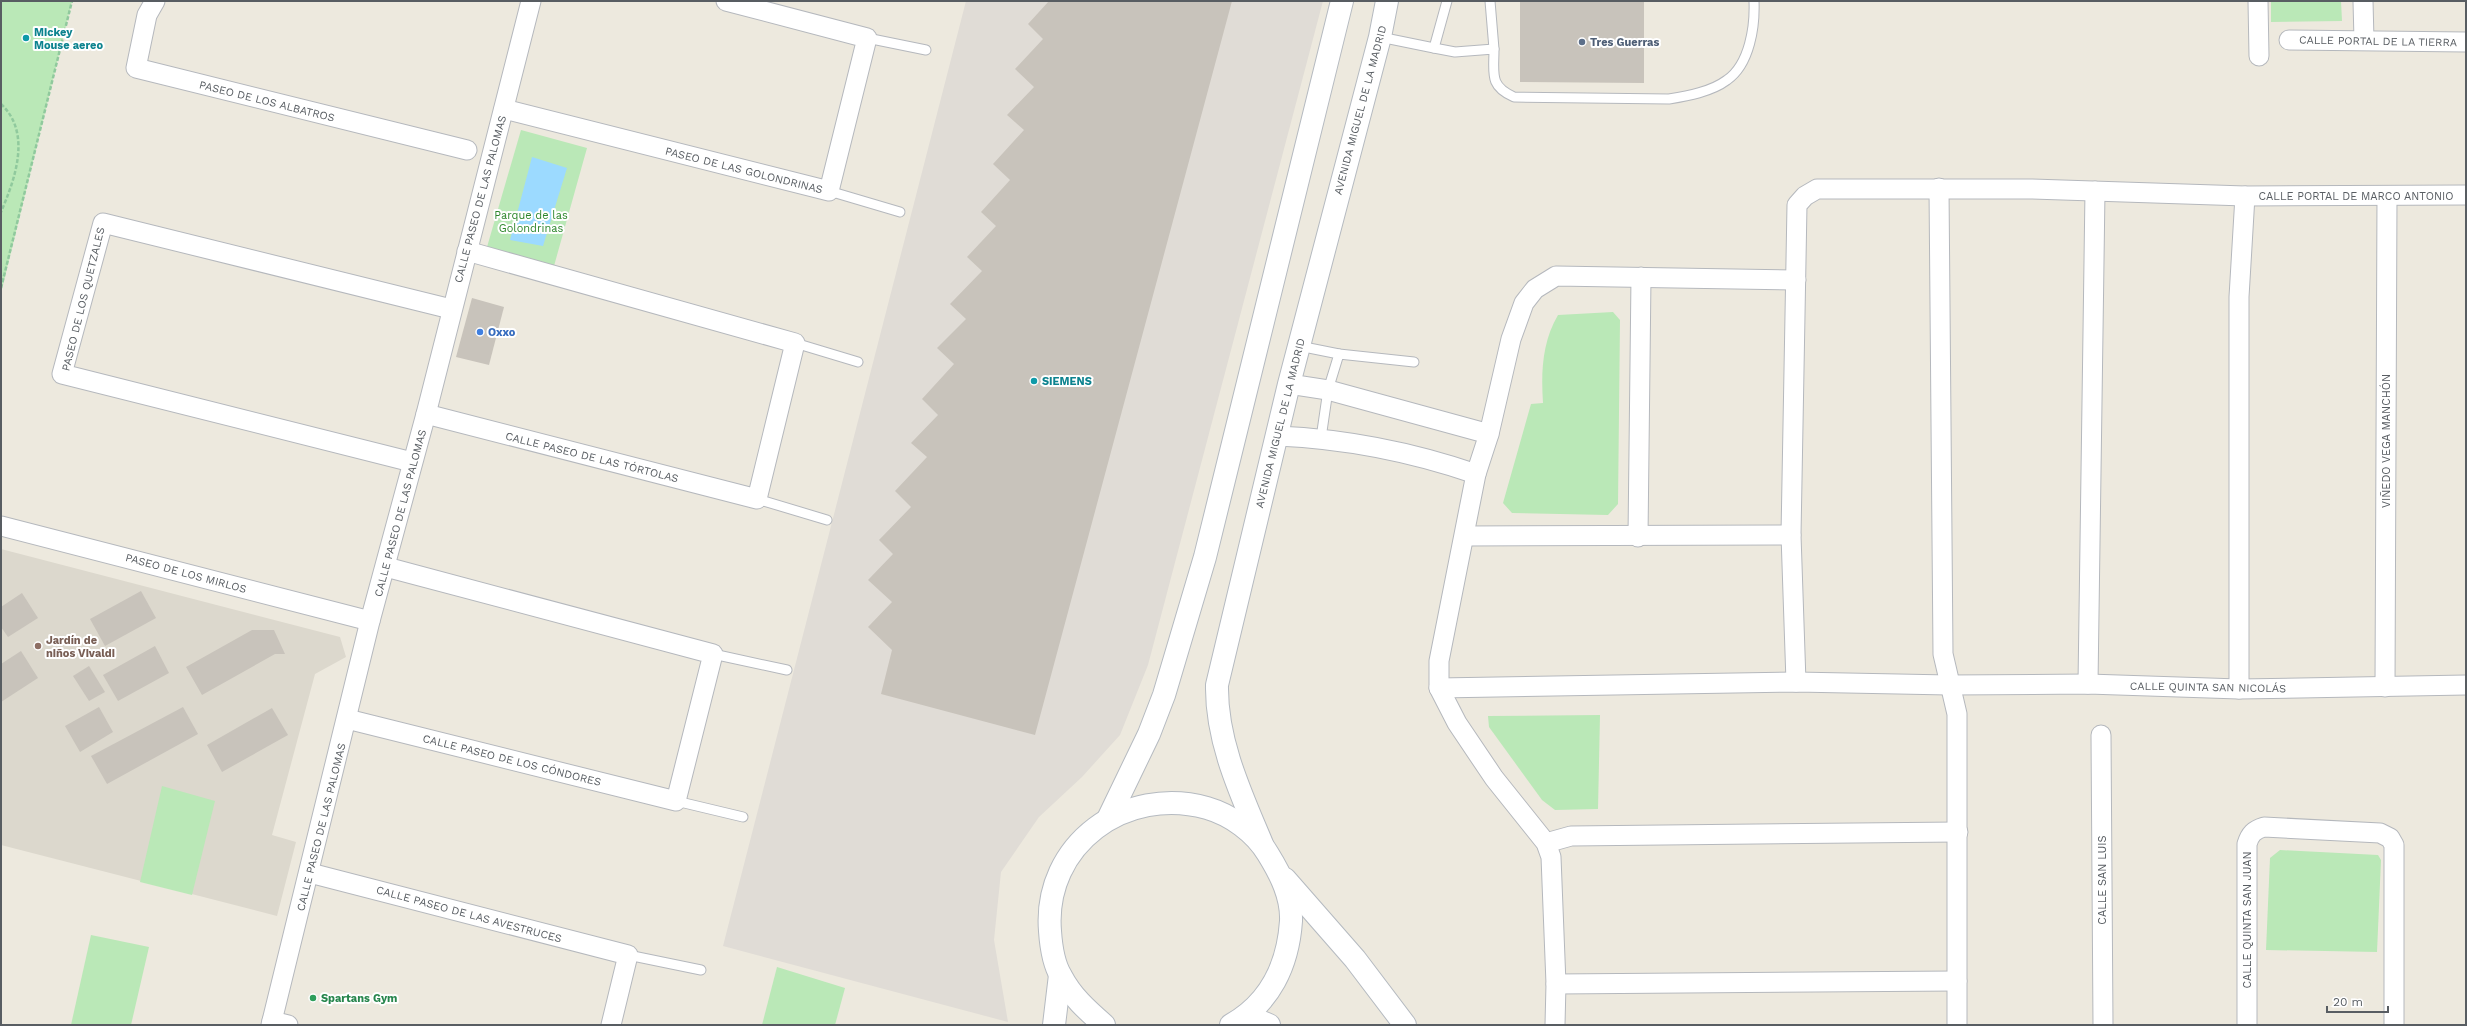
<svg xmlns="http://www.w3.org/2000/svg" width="2467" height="1026" font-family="'Work Sans',sans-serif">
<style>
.industrial{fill:#e0dcd6}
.education{fill:#dcd8cd}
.green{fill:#bae8b7}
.water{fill:#9cdaff}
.building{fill:#c8c3bb}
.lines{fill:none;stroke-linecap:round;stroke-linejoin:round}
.service-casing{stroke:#b5b8bd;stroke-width:11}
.minor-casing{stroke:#b5b8bd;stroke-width:21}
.secondary-casing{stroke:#b5bac0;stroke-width:24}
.path{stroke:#90c99d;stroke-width:2.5;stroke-dasharray:4 2;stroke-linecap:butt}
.service{stroke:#fff;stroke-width:9}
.minor{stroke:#fff;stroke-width:19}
.secondary{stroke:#fff;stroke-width:22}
.culture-dot{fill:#0f9aa8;stroke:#fff;stroke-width:1.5}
.service-dot{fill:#5c6f8a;stroke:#fff;stroke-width:1.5}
.shop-dot{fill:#3f7fe0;stroke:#fff;stroke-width:1.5}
.education-dot{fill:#8d6e63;stroke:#fff;stroke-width:1.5}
.leisure-dot{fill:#2e9e5b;stroke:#fff;stroke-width:1.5}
.labels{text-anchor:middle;stroke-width:4;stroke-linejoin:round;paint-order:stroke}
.culture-label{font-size:11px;font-weight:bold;fill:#0d838f;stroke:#fff;text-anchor:start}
.street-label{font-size:11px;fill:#585d62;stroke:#fff}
.service-label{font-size:11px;font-weight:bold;fill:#4e5e75;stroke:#fff;text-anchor:start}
.park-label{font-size:11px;fill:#2c862b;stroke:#fff}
.shop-label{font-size:11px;font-weight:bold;fill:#366cbe;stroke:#fff;text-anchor:start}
.education-label{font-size:11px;font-weight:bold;fill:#785e54;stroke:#fff;text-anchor:start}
.leisure-label{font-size:11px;font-weight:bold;fill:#27864d;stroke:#fff;text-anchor:start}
</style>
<rect width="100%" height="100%" fill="#ede9de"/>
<polygon class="industrial" points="966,1 1323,1 1148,665 1120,735 1082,777 1039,817 1001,872 994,940 1008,1022 723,946"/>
<polygon class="education" points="1,549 340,637 346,657 315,674 272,835 296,842 277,916 1,845"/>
<g class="green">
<polygon points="1,1 72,1 1,293"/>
<polygon points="2271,1 2341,1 2342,21 2271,22"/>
<polygon points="521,130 587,148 554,266 487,247"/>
<path d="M1613,312l7,8 -2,184 -10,11 -96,-2 -9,-10 28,-99 12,-1c-2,-30 -1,-61 15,-88z"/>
<polygon points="1600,715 1598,809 1555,810 1542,800 1489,727 1488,716"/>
<polygon points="162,786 215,801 192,895 140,882"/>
<polygon points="2280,850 2378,855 2381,860 2377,952 2266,950 2270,858"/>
<polygon points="91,935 149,947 131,1025 71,1025"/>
<polygon points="777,967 845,988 835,1025 762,1025"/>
</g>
<polygon class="water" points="532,157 567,168 543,246 510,240"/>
<g class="building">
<polygon points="1049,1 1232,1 1035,735 881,694 892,650 868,627 892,602 868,580 893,554 879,540 911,507 895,491 927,457 911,443 938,415 922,399 954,364 937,348 966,319 950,304 982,271 967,257 996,226 981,212 1010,180 993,164 1024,130 1007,115 1034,87 1015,69 1043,39 1028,24"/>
<polygon points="1520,1 1644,1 1644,83 1520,82"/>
<polygon points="472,298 504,307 489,365 456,357"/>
<polygon points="141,591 156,618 105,646 90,619"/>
<polygon points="22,593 38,618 8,637 1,627 1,607"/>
<polygon points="252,630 274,630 285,654 275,654 202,695 186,667"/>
<polygon points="155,646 169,673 118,701 103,675"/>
<polygon points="21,651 38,678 1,702 1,664"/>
<polygon points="89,666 105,692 89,701 73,676"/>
<polygon points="99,707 113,732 80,752 65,726"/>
<polygon points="183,707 198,734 107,784 91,756"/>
<polygon points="272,708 288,735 222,772 207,745"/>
</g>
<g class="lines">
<defs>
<g id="service">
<polyline points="1490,1 1494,49"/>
<polyline points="1380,37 1434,48 1447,1"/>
<polyline points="867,38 926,50"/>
<path d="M1434,48l21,4 39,-3c0,25 -5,37 20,48l155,2c18,-3 42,-7 58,-19 23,-16 28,-54 27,-79"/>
<polyline points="829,191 900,212"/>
<polyline points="795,343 858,362"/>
<polyline points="1299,346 1339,354"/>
<polyline points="1321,438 1328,390 1339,354 1414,362"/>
<polyline points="757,499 827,520"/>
<polyline points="713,654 787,670"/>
<polyline points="676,801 743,817"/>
<polyline points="628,955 701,970"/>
</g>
<g id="minor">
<polyline points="155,1 147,15 136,68 467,150"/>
<polyline points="2258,1 2259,56"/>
<polyline points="2363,1 2364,40"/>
<polyline points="2289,40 2466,42"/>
<polyline points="504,109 829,191 867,38 726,1"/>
<polyline points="1939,188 1943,654 1957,714 1957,1025"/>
<polyline points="1796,280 1556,276 1535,289 1524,303 1511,339 1489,434 1476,474 1439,661 1439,688 1457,723 1494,778 1546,843 1551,857 1556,984 1957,981"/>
<polyline points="1289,384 1328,390 1489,434"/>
<polyline points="426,414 757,499 795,343 467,251"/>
<path d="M1278,436c68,3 134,16 198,38"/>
<polyline points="412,462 62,374 103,223 451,309"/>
<polyline points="1,526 370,621"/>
<polyline points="1465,536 1791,535"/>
<polyline points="1638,537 1641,277"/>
<polyline points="1796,682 1791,535 1797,205 1805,196 1817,189 2032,189 2245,196 2466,195"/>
<polyline points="2088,684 2095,191"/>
<polyline points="2385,687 2387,196"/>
<polyline points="1439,688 1796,682 1949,685 2088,684 2239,689 2466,685"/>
<polyline points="2239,689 2239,297 2245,196"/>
<polyline points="347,719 676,801 713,654 386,567"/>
<polyline points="2101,735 2103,1025"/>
<polyline points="1546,843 1571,836 1958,832"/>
<polyline points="310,873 628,955 611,1025"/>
<polyline points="272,1021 288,1025"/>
<polyline points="271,1025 370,621 426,414 531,1"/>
<polyline points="1555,1025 1556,984"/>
<path d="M2247,1025v-181c3,-10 7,-14 17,-17l116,6 10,5 4,7v180"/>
</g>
<g id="secondary">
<polyline points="1108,819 1149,734 1164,695 1205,557 1342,1"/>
<path d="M1262,844c-21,-50 -46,-103 -45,-159l72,-301 91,-347 7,-36"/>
<polyline points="1285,879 1355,959 1405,1025"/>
<polyline points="1247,1016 1269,1025"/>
<polyline points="1054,1025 1060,975"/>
<path d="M1104,1025c-17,-15 -32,-28 -43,-49 -8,-13 -10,-30 -11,-45 -7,-87 76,-146 157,-123 24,7 48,24 61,46 13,21 24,43 23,67 -3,44 -21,82 -60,104"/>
</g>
</defs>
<use href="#service" class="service-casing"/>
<use href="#minor" class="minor-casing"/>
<use href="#secondary" class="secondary-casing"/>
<g class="path">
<path d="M1,104c31,29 14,75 0,108"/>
<polyline points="1,288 72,1"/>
</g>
<use href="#service" class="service"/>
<use href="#minor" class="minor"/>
<use href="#secondary" class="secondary"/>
</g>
<g class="culture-dot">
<circle cx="26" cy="38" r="4"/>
<circle cx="1034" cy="381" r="4"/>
</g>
<circle class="service-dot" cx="1582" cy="42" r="4"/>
<circle class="shop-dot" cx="480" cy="332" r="4"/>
<circle class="education-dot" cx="38" cy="646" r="4"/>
<circle class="leisure-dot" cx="313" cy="998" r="4"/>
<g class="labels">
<g class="culture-label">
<text x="34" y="36">Mickey<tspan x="34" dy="13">Mouse aereo</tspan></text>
<text x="1042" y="385">SIEMENS</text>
</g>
<g class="street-label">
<text transform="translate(2378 41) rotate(1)" y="4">CALLE PORTAL DE LA TIERRA</text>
<text transform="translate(267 101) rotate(14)" y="4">PASEO DE LOS ALBATROS</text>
<text transform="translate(1360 110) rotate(-75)" y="4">AVENIDA MIGUEL DE LA MADRID</text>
<text transform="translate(744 170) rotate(14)" y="4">PASEO DE LAS GOLONDRINAS</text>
<text x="2356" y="200">CALLE PORTAL DE MARCO ANTONIO</text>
<text transform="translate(480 199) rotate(-75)" y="4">CALLE PASEO DE LAS PALOMAS</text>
<text transform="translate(83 299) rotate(-76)" y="4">PASEO DE LOS QUETZALES</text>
<text transform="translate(1280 423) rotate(-76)" y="4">AVENIDA MIGUEL DE LA MADRID</text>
<text transform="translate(2386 441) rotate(-90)" y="4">VIÑEDO VEGA MANCHÓN</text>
<text transform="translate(592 457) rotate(14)" y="4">CALLE PASEO DE LAS TÓRTOLAS</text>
<text transform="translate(400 513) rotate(-75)" y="4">CALLE PASEO DE LAS PALOMAS</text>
<text transform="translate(186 573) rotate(15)" y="4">PASEO DE LOS MIRLOS</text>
<text transform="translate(2208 687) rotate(1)" y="4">CALLE QUINTA SAN NICOLÁS</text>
<text transform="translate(512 760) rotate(14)" y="4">CALLE PASEO DE LOS CÓNDORES</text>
<text transform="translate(321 827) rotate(-76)" y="4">CALLE PASEO DE LAS PALOMAS</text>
<text transform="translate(2102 880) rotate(-90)" y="4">CALLE SAN LUIS</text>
<text transform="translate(469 914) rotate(15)" y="4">CALLE PASEO DE LAS AVESTRUCES</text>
<text transform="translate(2247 920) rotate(-90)" y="4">CALLE QUINTA SAN JUAN</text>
</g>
<g class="service-label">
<text x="1590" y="46">Tres Guerras</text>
</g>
<g class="park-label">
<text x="531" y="219">Parque de las<tspan x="531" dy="13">Golondrinas</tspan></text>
</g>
<g class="shop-label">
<text x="488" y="336">Oxxo</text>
</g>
<g class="education-label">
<text x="46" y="644">Jardín de<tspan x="46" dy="13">niños Vivaldi</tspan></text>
</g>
<g class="leisure-label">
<text x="321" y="1002">Spartans Gym</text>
</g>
</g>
<rect width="2467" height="1026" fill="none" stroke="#585d62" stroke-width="4"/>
<path d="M2327 1006v6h61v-6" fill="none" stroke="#585d62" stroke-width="2"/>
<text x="2333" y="1006" font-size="12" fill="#585d62" stroke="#ffffff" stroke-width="3" paint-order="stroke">20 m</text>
</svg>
